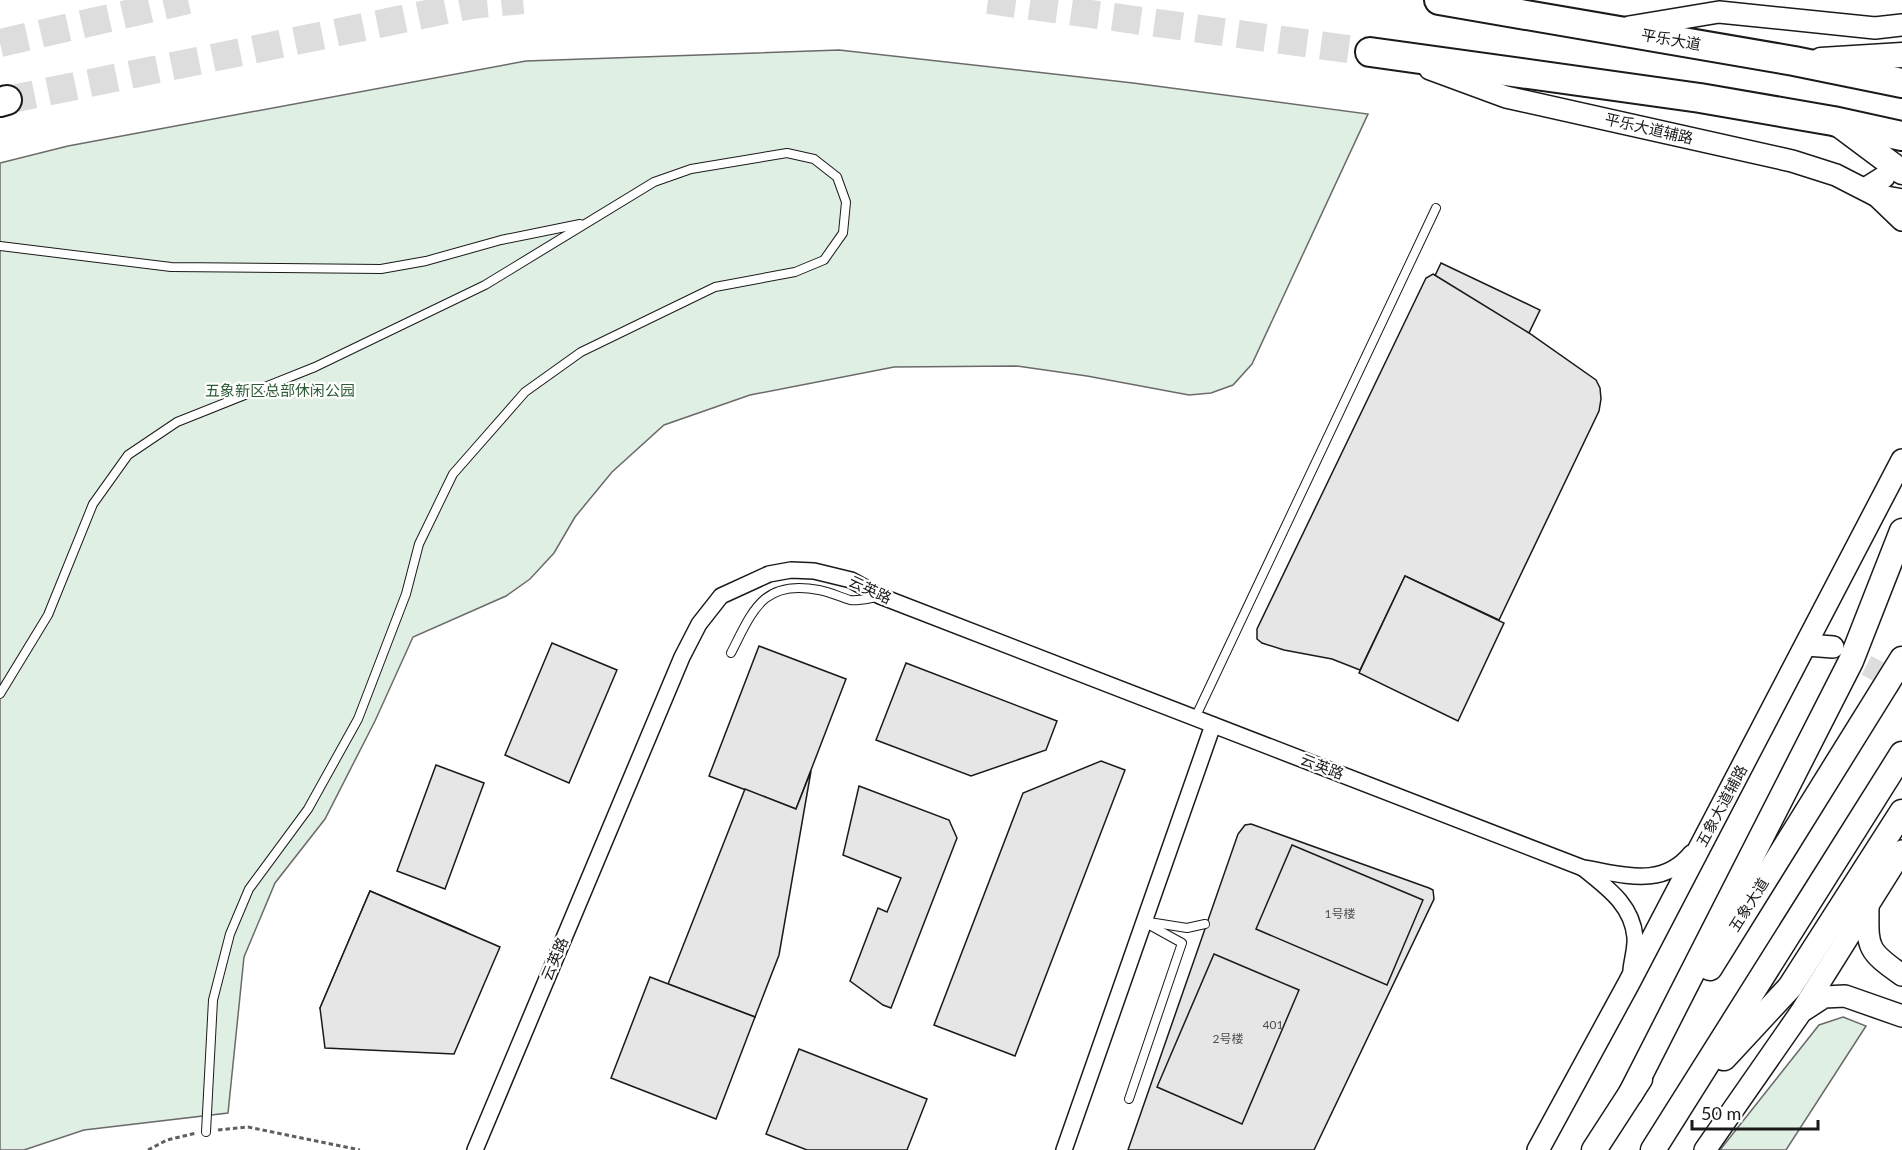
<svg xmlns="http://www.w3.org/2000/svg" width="1902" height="1150" font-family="Lato,'Noto Sans SC',sans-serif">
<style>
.green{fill:#e0efe3;stroke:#6a6a6a;stroke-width:1.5}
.building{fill:#e6e6e6;stroke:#1a1a1a;stroke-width:1.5}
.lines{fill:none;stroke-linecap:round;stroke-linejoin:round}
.secondary-tunnel{stroke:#ddd;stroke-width:21;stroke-dasharray:21 10;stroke-linecap:butt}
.highway-tunnel{stroke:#ddd;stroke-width:28;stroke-dasharray:28 14;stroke-linecap:butt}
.lane-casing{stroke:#1a1a1a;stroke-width:10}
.street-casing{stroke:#1a1a1a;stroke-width:18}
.secondary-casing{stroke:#1a1a1a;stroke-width:24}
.primary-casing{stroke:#1a1a1a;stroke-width:27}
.highway-casing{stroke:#1a1a1a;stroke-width:32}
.path{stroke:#5f5f5f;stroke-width:3;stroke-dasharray:4.5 3;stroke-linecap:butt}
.lane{stroke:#fff;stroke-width:8}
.street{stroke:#fff;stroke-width:15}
.secondary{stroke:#fff;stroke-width:21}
.primary{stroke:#fff;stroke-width:24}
.highway{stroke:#fff;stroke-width:28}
.labels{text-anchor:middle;stroke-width:4.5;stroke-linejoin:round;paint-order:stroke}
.number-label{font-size:12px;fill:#4d4d4d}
.street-label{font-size:15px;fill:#1a1a1a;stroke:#fff}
.park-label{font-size:15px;fill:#2b5a34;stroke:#fff}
</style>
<rect width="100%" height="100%" fill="#fff"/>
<g class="green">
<polygon points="839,50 1133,83 1368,114 1252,364 1233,385 1211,393 1189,395 1087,376 1017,366 894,367 750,395 664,425 612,472 575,517 554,553 530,579 506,596 413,637 375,721 325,819 275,883 244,957 228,1113 84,1130 24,1150 0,1150 0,163 68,146 526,61"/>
<polygon points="1843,1017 1866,1026 1786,1150 1720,1150 1819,1025"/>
</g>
<g class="building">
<polygon points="1441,263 1540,310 1488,418 1390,371"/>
<polygon points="1433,274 1529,333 1596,380 1600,388 1601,399 1599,411 1499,620 1405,576 1360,670 1332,659 1284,650 1262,643 1257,639 1257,629 1426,278"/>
<polygon points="1405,576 1504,623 1458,721 1359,673"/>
<polygon points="552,643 617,670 569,783 505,755"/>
<polygon points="759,646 846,679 796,809 709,776"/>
<polygon points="906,663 1057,721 1046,750 971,776 876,740"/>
<polygon points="1101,761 1125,770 1015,1056 934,1025 1023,793"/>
<polygon points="436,765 484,783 445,889 397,871"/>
<polygon points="811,771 779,955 755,1017 668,984 745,789 796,809"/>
<polygon points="859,786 949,820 957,838 891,1008 883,1005 850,981 878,908 887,912 901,878 843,855"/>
<polygon points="1251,824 1429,888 1433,890 1434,899 1314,1150 1128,1150 1238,834 1245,825"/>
<polygon points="1292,845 1423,900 1387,985 1256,929"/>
<polygon points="370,891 466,932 416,1049 320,1008"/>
<polygon points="370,891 500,947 454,1054 325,1048 320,1008"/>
<polygon points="1214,954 1299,990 1242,1124 1157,1087"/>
<polygon points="650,977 755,1017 716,1119 611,1078"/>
<polygon points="799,1049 927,1099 907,1150 807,1150 766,1134"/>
</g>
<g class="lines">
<polyline class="secondary-tunnel" points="1839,651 1902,684"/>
<g class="highway-tunnel">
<polyline points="988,0 1370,52"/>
<polyline points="0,43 188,0"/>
<polyline points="7,100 471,5 523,0"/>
</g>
<defs>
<g id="lane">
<polyline points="0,246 171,267 381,269 426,261 501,240 580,224"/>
<path d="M731,653c22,-43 32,-74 88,-63 11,2 21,7 31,10 9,1 20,-2 28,-3"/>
<polyline points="0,694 48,615 93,504 128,455 177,422 315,367 485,285 654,182 691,169 787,153 814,159 837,177 846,202 843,233 824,260 795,272 715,287 581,352 525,392 453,474 419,544 406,594 358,719 308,809 249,889 230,934 213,1000 206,1132"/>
<polyline points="1195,718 1436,208"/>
<polyline points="1149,922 1187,928 1205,924"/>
<polyline points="1129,1099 1182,943 1144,922"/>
</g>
<g id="street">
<path d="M1583,868c23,19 49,36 52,69 1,10 -3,23 -4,33"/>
<path d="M475,1150l207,-493 17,-33 22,-28 48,-22 22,-4 23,1 37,9 29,16 703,272c40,6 79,21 108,-15"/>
<polyline points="1064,1150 1213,725"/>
</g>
<g id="secondary">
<polyline points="1629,27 1719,12 1875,28 1902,25"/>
<polyline points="1430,69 1506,97 1792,161 1836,175 1875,195 1902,200"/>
<polyline points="1865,189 1884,177"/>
<polyline points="1876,195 1902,220"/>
<polyline points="1807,645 1833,647"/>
<path d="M1868,902c0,44 -4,47 34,73"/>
<polyline points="1804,1010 1824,997 1845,996 1902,1016"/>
<polyline points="1538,1150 1629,983 1902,460"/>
<polyline points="1705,1150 1801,1012 1902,851"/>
</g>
<g id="primary">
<polyline points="1821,60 1902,55"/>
<polyline points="1835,122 1902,172"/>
<polyline points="1710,968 1902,659"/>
<polyline points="1724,1058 1790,987 1902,812"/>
<polyline points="1631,1093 1851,661 1902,531"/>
<polyline points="1594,1150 1640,1079"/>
<polyline points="1653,1150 1902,754"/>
</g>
<g id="highway">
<polyline points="1439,0 1794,61 1902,83"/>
<polyline points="1370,52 1700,98 1833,121 1902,136"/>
<polyline points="0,102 7,100"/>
</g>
</defs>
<use href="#lane" class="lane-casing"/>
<use href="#street" class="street-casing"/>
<use href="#secondary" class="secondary-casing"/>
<use href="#primary" class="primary-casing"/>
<use href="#highway" class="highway-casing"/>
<g class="path">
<polyline points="218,1130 248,1127 360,1150"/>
<polyline points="148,1150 167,1140 196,1133"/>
</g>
<use href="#lane" class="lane"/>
<use href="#street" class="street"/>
<use href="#secondary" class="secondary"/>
<use href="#primary" class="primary"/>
<use href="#highway" class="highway"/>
</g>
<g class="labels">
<g class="number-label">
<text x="1340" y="918">1号楼</text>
<text x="1273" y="1029">401</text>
<text x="1228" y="1043">2号楼</text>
</g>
<g class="street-label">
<text transform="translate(1671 40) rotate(10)" y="5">平乐大道</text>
<text transform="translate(1649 129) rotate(13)" y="5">平乐大道辅路</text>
<text transform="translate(870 590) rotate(25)" y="5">云英路</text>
<text transform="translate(1322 767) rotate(21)" y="5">云英路</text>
<text transform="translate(1722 806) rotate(-62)" y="5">五象大道辅路</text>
<text transform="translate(1749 905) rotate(-58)" y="5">五象大道</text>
<text transform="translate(555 959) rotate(-67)" y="5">云英路</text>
</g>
<g class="park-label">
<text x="280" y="396">五象新区总部休闲公园</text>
</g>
</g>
<path d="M1692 1120v9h126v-9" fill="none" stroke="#1a1a1a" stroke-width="3"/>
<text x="1701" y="1120" font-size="18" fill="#1a1a1a" stroke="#ffffff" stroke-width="4.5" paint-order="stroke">50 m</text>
</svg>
